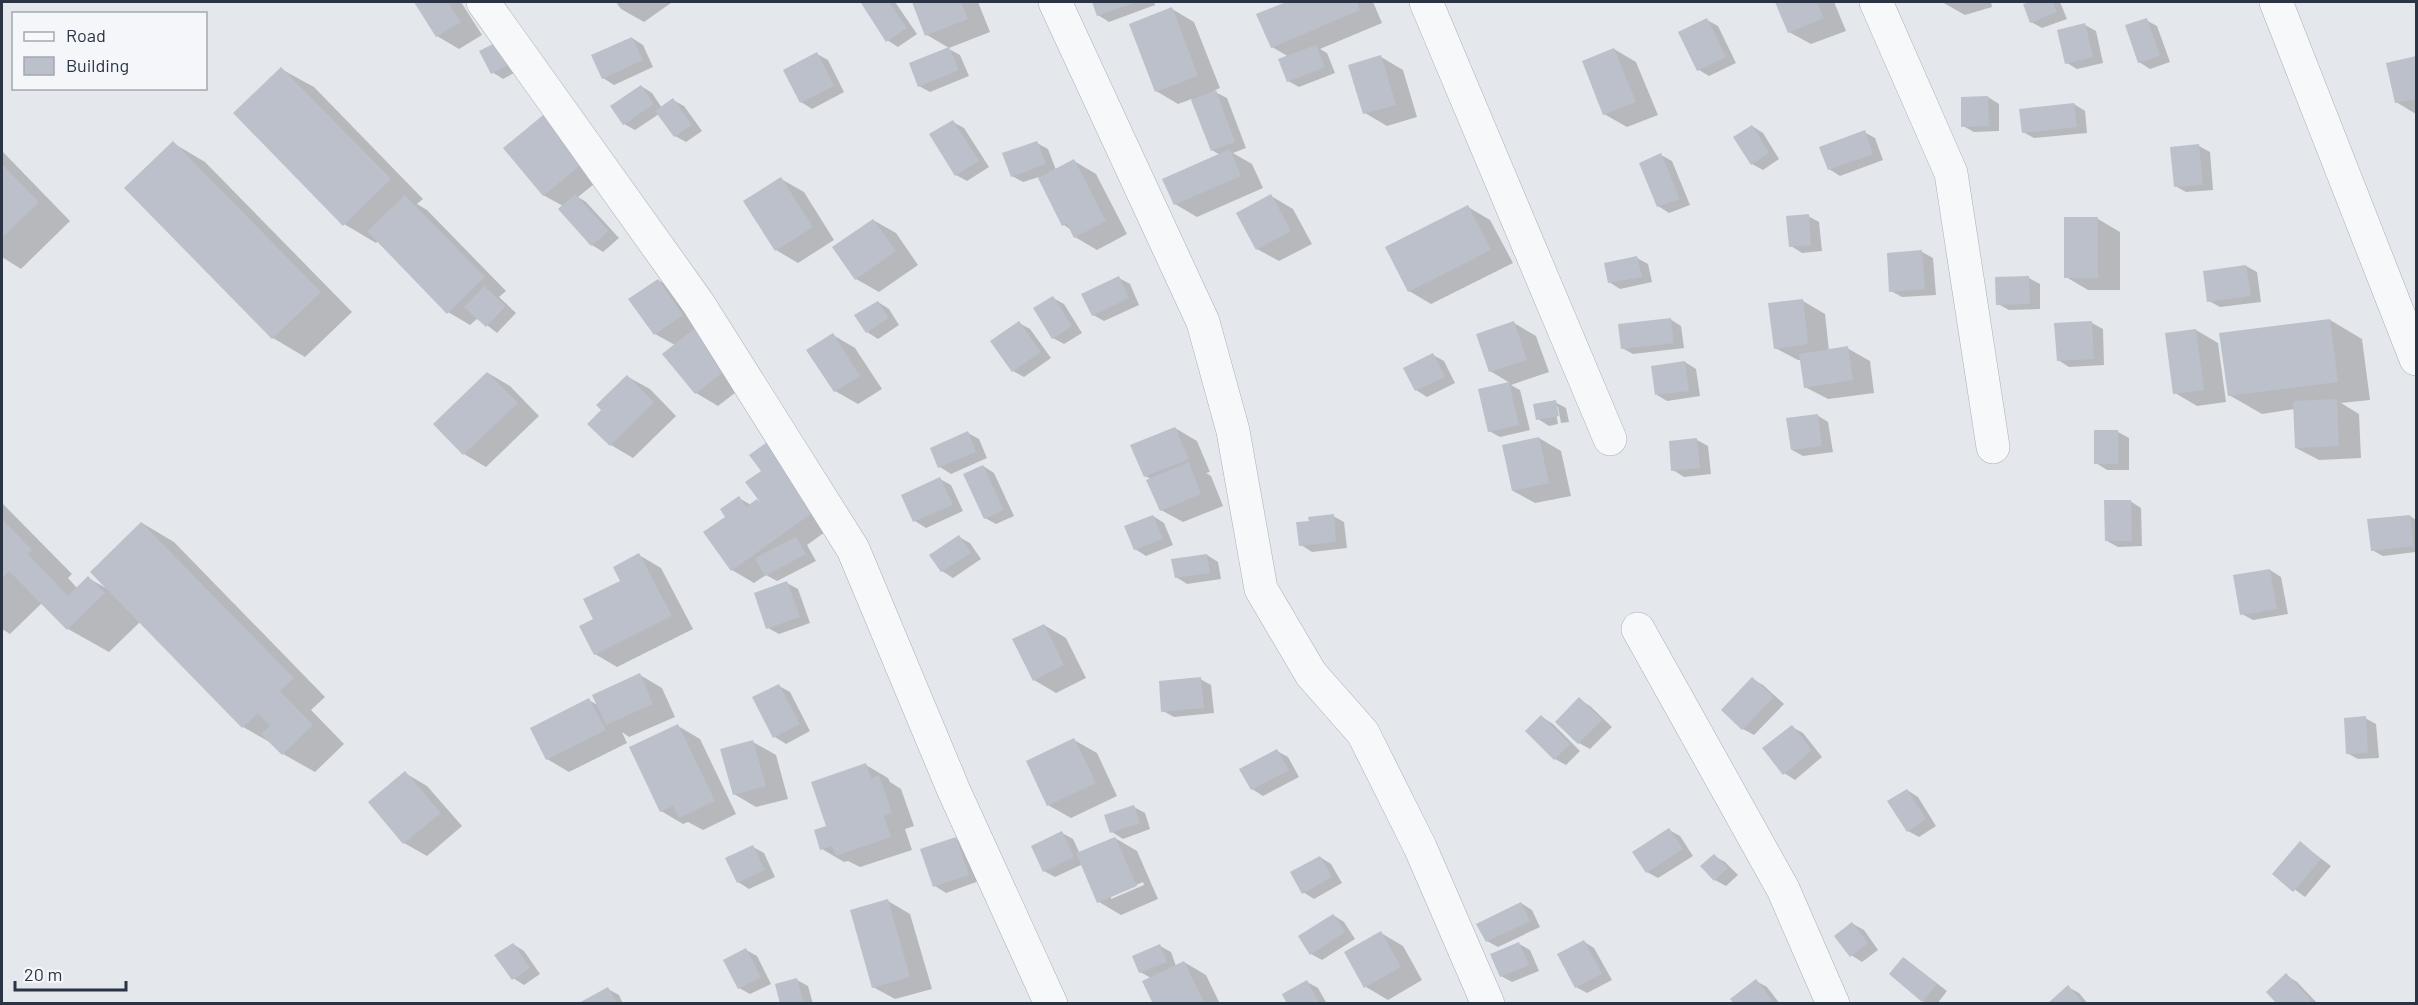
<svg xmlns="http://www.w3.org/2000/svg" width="2418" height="1005" font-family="Barlow,sans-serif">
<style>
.shadow{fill:#0003;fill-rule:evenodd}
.building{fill:#bbc0ca}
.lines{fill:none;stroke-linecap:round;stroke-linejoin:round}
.street-casing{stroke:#a9aeb7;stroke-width:34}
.street{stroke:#f7f8fa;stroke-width:33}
</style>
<rect width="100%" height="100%" fill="#e4e7ec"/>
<g class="shadow">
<polygon points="416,2 461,2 482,35 459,49 437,36"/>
<polygon points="616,2 670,2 671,3 644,22 621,9"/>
<polygon points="866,2 895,2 917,34 898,47 887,40 863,4"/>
<polygon points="914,2 978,2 990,32 949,48 927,35"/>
<polygon points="1093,2 1154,2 1155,5 1109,22 1098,15"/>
<polygon points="1290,2 1373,2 1382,23 1320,49 1327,53 1335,73 1299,87 1288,81 1289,57 1272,47 1258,15"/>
<polygon points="1777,2 1834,2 1846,31 1811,44 1789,32"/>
<polygon points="1942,2 1991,2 1992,7 1965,15"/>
<polygon points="2033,2 2060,2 2067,19 2042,28 2031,22 2025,5"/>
<polygon points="1172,9 1194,22 1220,88 1213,91 1227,98 1246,148 1233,153 1252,164 1263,188 1197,217 1175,204 1220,155 1212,150 1192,99 1178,104 1156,91"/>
<polygon points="1707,20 1718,26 1736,63 1709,76 1699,70"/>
<polygon points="2146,20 2157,26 2170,62 2150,69 2139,62"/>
<polygon points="2085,25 2096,31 2103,63 2077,69 2067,63"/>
<polygon points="632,38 643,45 653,67 614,85 603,78"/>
<polygon points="949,49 960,55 969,76 930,92 919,86"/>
<polygon points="1614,49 1636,62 1658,115 1627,127 1604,114"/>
<polygon points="481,52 529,65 503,79 492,72"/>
<polygon points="817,54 828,60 844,92 812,109 801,102 785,71"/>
<polygon points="1381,57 1403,70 1417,117 1387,126 1365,113"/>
<polygon points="2416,57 2416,114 2396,102 2388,64"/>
<polygon points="281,69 314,87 423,199 417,204 427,210 506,291 499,297 516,313 497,333 478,318 470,325 448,312 378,241 376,243 344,224"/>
<polygon points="641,86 652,93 662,108 673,100 684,106 702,131 686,142 675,136 659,114 635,130 624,124"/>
<polygon points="1988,97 1999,104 1999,131 1974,132 1963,126"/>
<polygon points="2074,104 2085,111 2087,133 2034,138 2023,132"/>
<polygon points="953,122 964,128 989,167 967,181 956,175"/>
<polygon points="1752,126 1763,133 1779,159 1763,170 1752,164"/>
<polygon points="1864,132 1875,138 1883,160 1840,176 1829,169"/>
<polygon points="173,143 205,162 352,312 305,357 273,338"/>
<polygon points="1037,143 1048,149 1056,170 1074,161 1096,174 1127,234 1097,250 1075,237 1071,230 1064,225 1039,177 1023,182 1012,176"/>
<polygon points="2199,146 2210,152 2213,190 2186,192 2175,186"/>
<polygon points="505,148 609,172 578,197 586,202 619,238 603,252 592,245 560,209 563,206 543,195"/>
<polygon points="2,151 70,221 21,269 2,257"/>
<polygon points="1661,155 1672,161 1690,205 1669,213 1658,206"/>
<polygon points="781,179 804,192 834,240 798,263 776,250"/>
<polygon points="1271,196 1293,209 1312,244 1279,261 1257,249"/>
<polygon points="1468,207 1490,220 1513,263 1431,304 1409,291"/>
<polygon points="1808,216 1819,222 1822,251 1802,253 1791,246"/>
<polygon points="2098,219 2120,232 2120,290 2088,290 2066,277"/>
<polygon points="873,220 896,233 918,265 879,292 856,279 834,247"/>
<polygon points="1922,252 1933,258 1936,295 1902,297 1891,291"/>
<polygon points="1637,258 1648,264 1652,282 1620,289 1609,282"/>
<polygon points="2246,266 2257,272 2261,302 2220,307 2209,301 2205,272"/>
<polygon points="1119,278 1130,284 1139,305 1104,321 1093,315"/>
<polygon points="2029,278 2040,284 2040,309 2009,310 1998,304"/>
<polygon points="658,280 680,293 749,382 718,406 696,393 664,354 675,345 655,334"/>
<polygon points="1053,298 1064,304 1082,333 1064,344 1053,338"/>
<polygon points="1803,301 1825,314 1829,351 1847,348 1870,361 1874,393 1828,399 1805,387 1801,360 1798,360 1775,348"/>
<polygon points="878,302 889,309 899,325 878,339 867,332"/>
<polygon points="1670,319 1681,326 1684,348 1633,354 1622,348"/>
<polygon points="2330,320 2362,339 2370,400 2341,403 2359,414 2361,458 2319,460 2296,448 2295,409 2262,414 2229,395"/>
<polygon points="1019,323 1030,329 1051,358 1024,377 1013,371"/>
<polygon points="1514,323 1536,336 1549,372 1511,385 1520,390 1530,430 1500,437 1489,431 1480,390 1510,383 1490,371"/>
<polygon points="2092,323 2103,329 2104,365 2069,367 2058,360"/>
<polygon points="2196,330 2218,343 2226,402 2197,406 2175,393"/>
<polygon points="833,335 855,348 882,389 858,404 835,391"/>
<polygon points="1433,355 1444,361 1455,383 1427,397 1416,390"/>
<polygon points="1685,362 1696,369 1700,396 1667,401 1657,395"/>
<polygon points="488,373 510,386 539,416 486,467 464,454"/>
<polygon points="628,377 650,389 676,416 633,458 611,445 603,410"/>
<polygon points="1555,402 1566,408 1569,422 1561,423 1558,407 1555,407 1558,424 1549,426 1538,419"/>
<polygon points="1817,415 1828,422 1833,452 1803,456 1792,450"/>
<polygon points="1175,428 1197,441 1210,472 1206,473 1211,476 1223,506 1183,522 1161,510 1151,479 1145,476"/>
<polygon points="2118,432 2129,438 2129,470 2107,470 2096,463"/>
<polygon points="968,433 979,439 987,458 951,474 940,467"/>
<polygon points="1539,438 1561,451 1571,496 1535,503 1513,491"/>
<polygon points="1697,440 1708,446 1711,474 1684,477 1673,470"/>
<polygon points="983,466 994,473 1014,516 996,524 985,518"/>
<polygon points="940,479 951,485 963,511 926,528 915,521"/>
<polygon points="821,487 843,519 807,545 816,561 777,581 766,575 754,583 732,570 727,517 739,498 751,505 765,506"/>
<polygon points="2130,501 2141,508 2142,546 2118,547 2107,541"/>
<polygon points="2,503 72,574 68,578 77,588 88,578 106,588 142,523 174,542 325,697 311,710 344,744 315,772 283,754 275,745 243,727 140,622 109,652 68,629 42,603 10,634 2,629"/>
<polygon points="1153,516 1164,523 1173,545 1146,556 1135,549"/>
<polygon points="1333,516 1344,522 1347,548 1312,552 1301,545 1310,522"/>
<polygon points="2410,516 2416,520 2416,552 2383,556 2372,550"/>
<polygon points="959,537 970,543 981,559 953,578 942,571 931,555"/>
<polygon points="639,555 661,568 693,629 617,667 595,654 595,620"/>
<polygon points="1207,555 1218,562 1221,579 1187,584 1176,577"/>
<polygon points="2270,570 2281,577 2288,614 2253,620 2242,614"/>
<polygon points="787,583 798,589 810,623 779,634 768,628"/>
<polygon points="1044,625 1066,638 1086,678 1056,693 1034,680"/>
<polygon points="640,675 662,688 675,717 629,737 622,732 627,743 569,772 547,759 589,700 599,706"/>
<polygon points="1200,679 1211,685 1214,713 1174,717 1163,711"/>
<polygon points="1752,679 1763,685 1784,704 1754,735 1743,729 1723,710"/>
<polygon points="779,686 790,692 810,731 786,744 775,737 754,698"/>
<polygon points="1579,699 1590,706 1612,727 1590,749 1579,743"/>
<polygon points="1542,717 1553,724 1580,751 1566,765 1555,759"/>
<polygon points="2365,718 2376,724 2379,758 2358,759 2347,753"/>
<polygon points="678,726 700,739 736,814 703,830 688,822 683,824 661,811"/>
<polygon points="1792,727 1803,733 1822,757 1795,780 1784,773"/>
<polygon points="1074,740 1097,753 1117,796 1071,818 1048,805"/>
<polygon points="753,742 776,755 788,799 756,807 734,794"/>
<polygon points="1277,751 1288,757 1299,777 1263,796 1252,789"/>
<polygon points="866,765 888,778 890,782 901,789 914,826 905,829 912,850 860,867 848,861 844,862 822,849 828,827"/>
<polygon points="405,773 427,786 462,826 427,856 404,843"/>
<polygon points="1907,790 1918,797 1936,826 1919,837 1908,831"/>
<polygon points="1134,807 1145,813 1150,829 1123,839 1112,832"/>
<polygon points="1669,830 1680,836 1693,856 1658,878 1647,872"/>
<path d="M1062,833l11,6 7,15 35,-16 22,13 21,48 -37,16 -22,-13 -16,-38 -28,13 -11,-6zM1143,882l1,3 -33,14v-3z"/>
<polygon points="956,839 967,845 979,881 946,893 935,886"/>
<polygon points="2300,843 2331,866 2305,897 2274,874"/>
<polygon points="753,847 764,853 775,877 749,889 738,882"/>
<polygon points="1714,856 1725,862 1738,875 1726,886 1715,880 1702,866"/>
<polygon points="1320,857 1331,864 1342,883 1314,899 1303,892"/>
<polygon points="888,901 910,914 932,989 895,999 873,987"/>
<polygon points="1521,903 1532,910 1540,927 1498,947 1487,941"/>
<polygon points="1333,915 1344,922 1355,939 1322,960 1311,954"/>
<polygon points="1853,924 1864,930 1878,950 1862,962 1851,955"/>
<polygon points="1381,933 1403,946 1422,980 1388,1000 1366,987"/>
<polygon points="1583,941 1594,948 1612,980 1587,993 1576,987"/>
<polygon points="513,944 524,951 540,974 524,985 513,978"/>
<polygon points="1519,944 1530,950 1539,971 1512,982 1501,976"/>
<polygon points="1160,946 1171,952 1176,966 1184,962 1206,975 1220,1004 1155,1004 1151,978 1140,972"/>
<polygon points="746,950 757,956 771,984 750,994 739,988"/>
<polygon points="1904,958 1947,991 1937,1004 1928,1004 1923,1001 1891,974"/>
<polygon points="2286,975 2297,982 2318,1004 2279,1004"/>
<polygon points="797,980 808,986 813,1004 782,1004"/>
<polygon points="1756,981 1767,987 1780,1004 1736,1004"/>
<polygon points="1307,982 1318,988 1327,1004 1289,1004"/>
<polygon points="2068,987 2079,993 2088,1004 2050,1004"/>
<polygon points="608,989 619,995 623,1004 580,1004"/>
</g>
<g class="building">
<polygon points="414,2 448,2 461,22 436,37"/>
<polygon points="864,2 889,2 907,28 886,42 861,3"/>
<polygon points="912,2 961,2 968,19 925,36"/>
<polygon points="1092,2 1137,2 1097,16"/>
<polygon points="1286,2 1357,2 1360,10 1271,48 1256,14"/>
<polygon points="1775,2 1817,2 1824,18 1788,33"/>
<polygon points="2031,2 2053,2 2057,12 2030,23 2023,4"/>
<polygon points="1172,7 1198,76 1155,92 1129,24"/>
<polygon points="1707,18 1726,57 1697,71 1678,32"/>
<polygon points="2147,18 2160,56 2138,63 2125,25"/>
<polygon points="2085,23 2093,57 2065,64 2057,30"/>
<polygon points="507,37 519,59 491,74 479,51"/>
<polygon points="632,37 643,60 602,79 591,55"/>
<polygon points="1316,45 1325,67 1287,82 1278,59"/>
<polygon points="949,47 959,70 918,87 909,63"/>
<polygon points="1614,48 1636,102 1603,115 1582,61"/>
<polygon points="817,52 834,86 800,103 783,70"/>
<polygon points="1381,55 1396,105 1363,114 1348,65"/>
<polygon points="2416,56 2416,99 2395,103 2386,63"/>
<polygon points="281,67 391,179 343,226 233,113"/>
<polygon points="641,85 654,104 623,125 610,106"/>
<polygon points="1216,90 1235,142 1211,151 1191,100"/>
<polygon points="1988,96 1989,126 1961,127 1961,97"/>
<polygon points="673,98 692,125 674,137 655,111"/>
<polygon points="2074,103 2077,127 2022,133 2019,109"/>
<polygon points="548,111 588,159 543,196 503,148"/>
<polygon points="953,120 979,161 955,176 929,134"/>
<polygon points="1752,125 1769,152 1751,165 1733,137"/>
<polygon points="1865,130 1873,154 1828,170 1819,147"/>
<polygon points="173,141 321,292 272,339 124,188"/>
<polygon points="1037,141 1046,164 1011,177 1002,153"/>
<polygon points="2199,144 2203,185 2174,187 2170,147"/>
<polygon points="1230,149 1241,176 1174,205 1162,179"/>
<polygon points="1661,153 1680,199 1657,207 1639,163"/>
<polygon points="1074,159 1106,221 1074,238 1067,224 1062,226 1038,178"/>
<polygon points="2,164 39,202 2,238"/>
<polygon points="781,177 813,227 775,251 743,201"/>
<polygon points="575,194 609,231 591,246 558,209"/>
<polygon points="1271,194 1291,231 1256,250 1236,213"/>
<polygon points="405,195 485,277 447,314 367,231"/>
<polygon points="1468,205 1491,250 1408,292 1385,247"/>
<polygon points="1809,214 1811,245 1789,247 1786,216"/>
<rect x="2064" y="217" width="34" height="61"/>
<polygon points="873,219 896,251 855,280 832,247"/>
<polygon points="1922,250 1925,289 1889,292 1887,253"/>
<polygon points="1637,256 1642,277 1608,283 1604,263"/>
<polygon points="2246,265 2251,296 2207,302 2203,271"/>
<polygon points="1119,276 1129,298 1092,316 1081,294"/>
<polygon points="2029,276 2030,304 1996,305 1995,277"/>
<polygon points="658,279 683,315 654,335 628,299"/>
<polygon points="484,286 506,306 486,327 464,307"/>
<polygon points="1053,296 1072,326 1052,339 1033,308"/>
<polygon points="1803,299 1808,344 1774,349 1768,303"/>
<polygon points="878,301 889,318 866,333 854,315"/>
<polygon points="1671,318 1674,343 1621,349 1618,324"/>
<polygon points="2330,319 2338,382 2228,396 2219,333"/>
<polygon points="1019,321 1041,352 1012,372 990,341"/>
<polygon points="1514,321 1527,360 1489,372 1476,334"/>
<polygon points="2092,321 2094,359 2057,361 2054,323"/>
<polygon points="695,328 727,369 695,394 662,354"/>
<polygon points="2196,329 2204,390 2173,394 2165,333"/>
<polygon points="833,333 860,376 834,392 806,350"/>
<polygon points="1848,346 1853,380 1804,388 1799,354"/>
<polygon points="1433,353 1445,377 1415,391 1403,368"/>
<polygon points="1685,361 1689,391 1655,395 1651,366"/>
<polygon points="487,372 518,403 463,455 433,424"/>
<polygon points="627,375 654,402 610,446 587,424 601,410 596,405"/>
<polygon points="1509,382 1519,425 1488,432 1478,389"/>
<polygon points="2337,399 2339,446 2295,448 2293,401"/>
<polygon points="1556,400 1559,416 1536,420 1533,404"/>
<polygon points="1818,414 1822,446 1791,450 1786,418"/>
<polygon points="1175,427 1189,459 1144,477 1130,445"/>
<rect x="2094" y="430" width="24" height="34"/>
<polygon points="968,431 976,452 938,468 930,448"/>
<polygon points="777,435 822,506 731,571 703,532 725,517 720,509 739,496 746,507 757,499 760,502 745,482 761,471 749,455"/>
<polygon points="1539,437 1549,483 1512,491 1502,445"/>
<polygon points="1697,438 1700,468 1671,471 1669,441"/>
<polygon points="1189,462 1201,494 1160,511 1146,480"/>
<polygon points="983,465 1004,510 984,519 963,474"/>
<polygon points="940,477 953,505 913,522 901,495"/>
<polygon points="2104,500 2131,500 2132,541 2105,541"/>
<polygon points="1334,514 1336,542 1299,546 1296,522 1309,521 1308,517"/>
<polygon points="1153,515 1163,539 1134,550 1124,526"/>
<polygon points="2410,515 2414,546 2371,551 2367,519"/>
<polygon points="2,519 32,550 28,554 68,596 88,576 105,593 67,630 9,571 2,579"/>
<polygon points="141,522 294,678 280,691 313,725 282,755 261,734 270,726 258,713 242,728 90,572"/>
<polygon points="959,535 971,553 941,572 929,555"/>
<polygon points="796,537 806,554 765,576 755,558"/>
<polygon points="639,553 672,616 594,655 579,626 593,619 583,599 620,581 613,567"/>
<polygon points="1207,554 1210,573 1175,578 1171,559"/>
<polygon points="2270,569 2277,609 2240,615 2233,575"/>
<polygon points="787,581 800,617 766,629 754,593"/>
<polygon points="1044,624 1064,665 1033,681 1012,639"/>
<polygon points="640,673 653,704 606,725 592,695"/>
<polygon points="1201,677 1204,708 1161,712 1159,681"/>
<polygon points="1752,677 1774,697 1742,730 1721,710"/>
<polygon points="779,684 800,724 773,738 752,697"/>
<polygon points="1579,697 1602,720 1578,744 1555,722"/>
<polygon points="589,698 606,730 546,760 530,728"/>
<polygon points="1541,715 1570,744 1554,760 1525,731"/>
<polygon points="2366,716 2368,753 2346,754 2344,718"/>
<polygon points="678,724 715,801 679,818 673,806 660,812 629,747"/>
<polygon points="1792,725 1812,750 1783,775 1762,748"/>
<polygon points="1074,738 1096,783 1047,806 1026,761"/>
<polygon points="753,740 766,786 733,795 720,749"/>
<polygon points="1277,749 1289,770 1251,790 1239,769"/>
<polygon points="866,763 871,778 879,775 892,813 884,816 891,837 836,856 832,846 820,850 814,830 826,826 811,782"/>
<polygon points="405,771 441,813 403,844 368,802"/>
<polygon points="1907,789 1926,819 1907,832 1887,801"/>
<polygon points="1134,805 1140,823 1110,833 1104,815"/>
<polygon points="1669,828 1683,849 1646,873 1632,852"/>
<polygon points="1062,831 1074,857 1043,872 1031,846"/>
<polygon points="956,837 969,875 933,887 920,849"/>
<polygon points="1115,837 1137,886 1097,903 1076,853"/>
<polygon points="2300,841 2321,859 2293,892 2272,874"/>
<polygon points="753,845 765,870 737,883 725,858"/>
<polygon points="1714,854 1728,868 1714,881 1700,866"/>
<polygon points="1320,856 1332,877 1302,894 1290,872"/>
<polygon points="888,899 910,977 872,988 850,910"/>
<polygon points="1521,902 1530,921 1486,942 1476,924"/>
<polygon points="1333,914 1345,932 1310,955 1298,936"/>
<polygon points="1852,922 1868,943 1850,957 1834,936"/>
<polygon points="1381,931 1401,967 1364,988 1344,952"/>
<polygon points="1584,940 1602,974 1575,988 1557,954"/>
<polygon points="1519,942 1529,965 1500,977 1490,954"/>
<polygon points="513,943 530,968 512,980 494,955"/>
<polygon points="1160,944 1167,962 1139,973 1132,956"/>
<polygon points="746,948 761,977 738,989 723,960"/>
<polygon points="1903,957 1937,984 1922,1002 1889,974"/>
<polygon points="1184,961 1205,1004 1153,1004 1142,981"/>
<polygon points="2286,973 2311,1000 2308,1004 2277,1004 2266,992"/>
<polygon points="797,978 804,1004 780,1004 775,984"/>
<polygon points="1756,979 1772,1000 1768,1004 1734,1004 1730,999"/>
<polygon points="1307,980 1320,1004 1287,1004 1282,994"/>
<polygon points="2068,985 2084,1004 2047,1004"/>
<polygon points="608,987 617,1004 577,1004"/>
</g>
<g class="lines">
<defs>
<g id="street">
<polyline points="483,2 698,303 853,549 954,791 1051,1004"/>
<polyline points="1055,2 1203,322 1233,431 1261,589 1311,674 1363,733 1420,847 1488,1004"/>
<polyline points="1426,2 1610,439"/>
<polyline points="1876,2 1951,173 1993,447"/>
<polyline points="2276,2 2416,359"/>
<polyline points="1638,629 1783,889 1833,1004"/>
</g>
</defs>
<use href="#street" class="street-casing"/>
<use href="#street" class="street"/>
</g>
<rect width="2418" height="1005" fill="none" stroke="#2b3445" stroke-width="6"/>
<rect x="12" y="12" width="195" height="78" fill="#f4f6f9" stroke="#a4a8b1" stroke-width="1.5"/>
<rect x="24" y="32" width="30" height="9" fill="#f7f8fa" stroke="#a4a8b1" stroke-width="1.5"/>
<text x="66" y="42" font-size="18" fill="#2b3445">Road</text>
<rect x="24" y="57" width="30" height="18" fill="#bbc0ca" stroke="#a4a8b1" stroke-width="1.5"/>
<text x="66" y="72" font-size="18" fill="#2b3445">Building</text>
<path d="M15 981v9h111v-9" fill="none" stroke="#2b3445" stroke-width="3"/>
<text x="24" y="981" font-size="18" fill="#2b3445" stroke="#f4f6f9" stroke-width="4.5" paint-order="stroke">20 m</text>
</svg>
